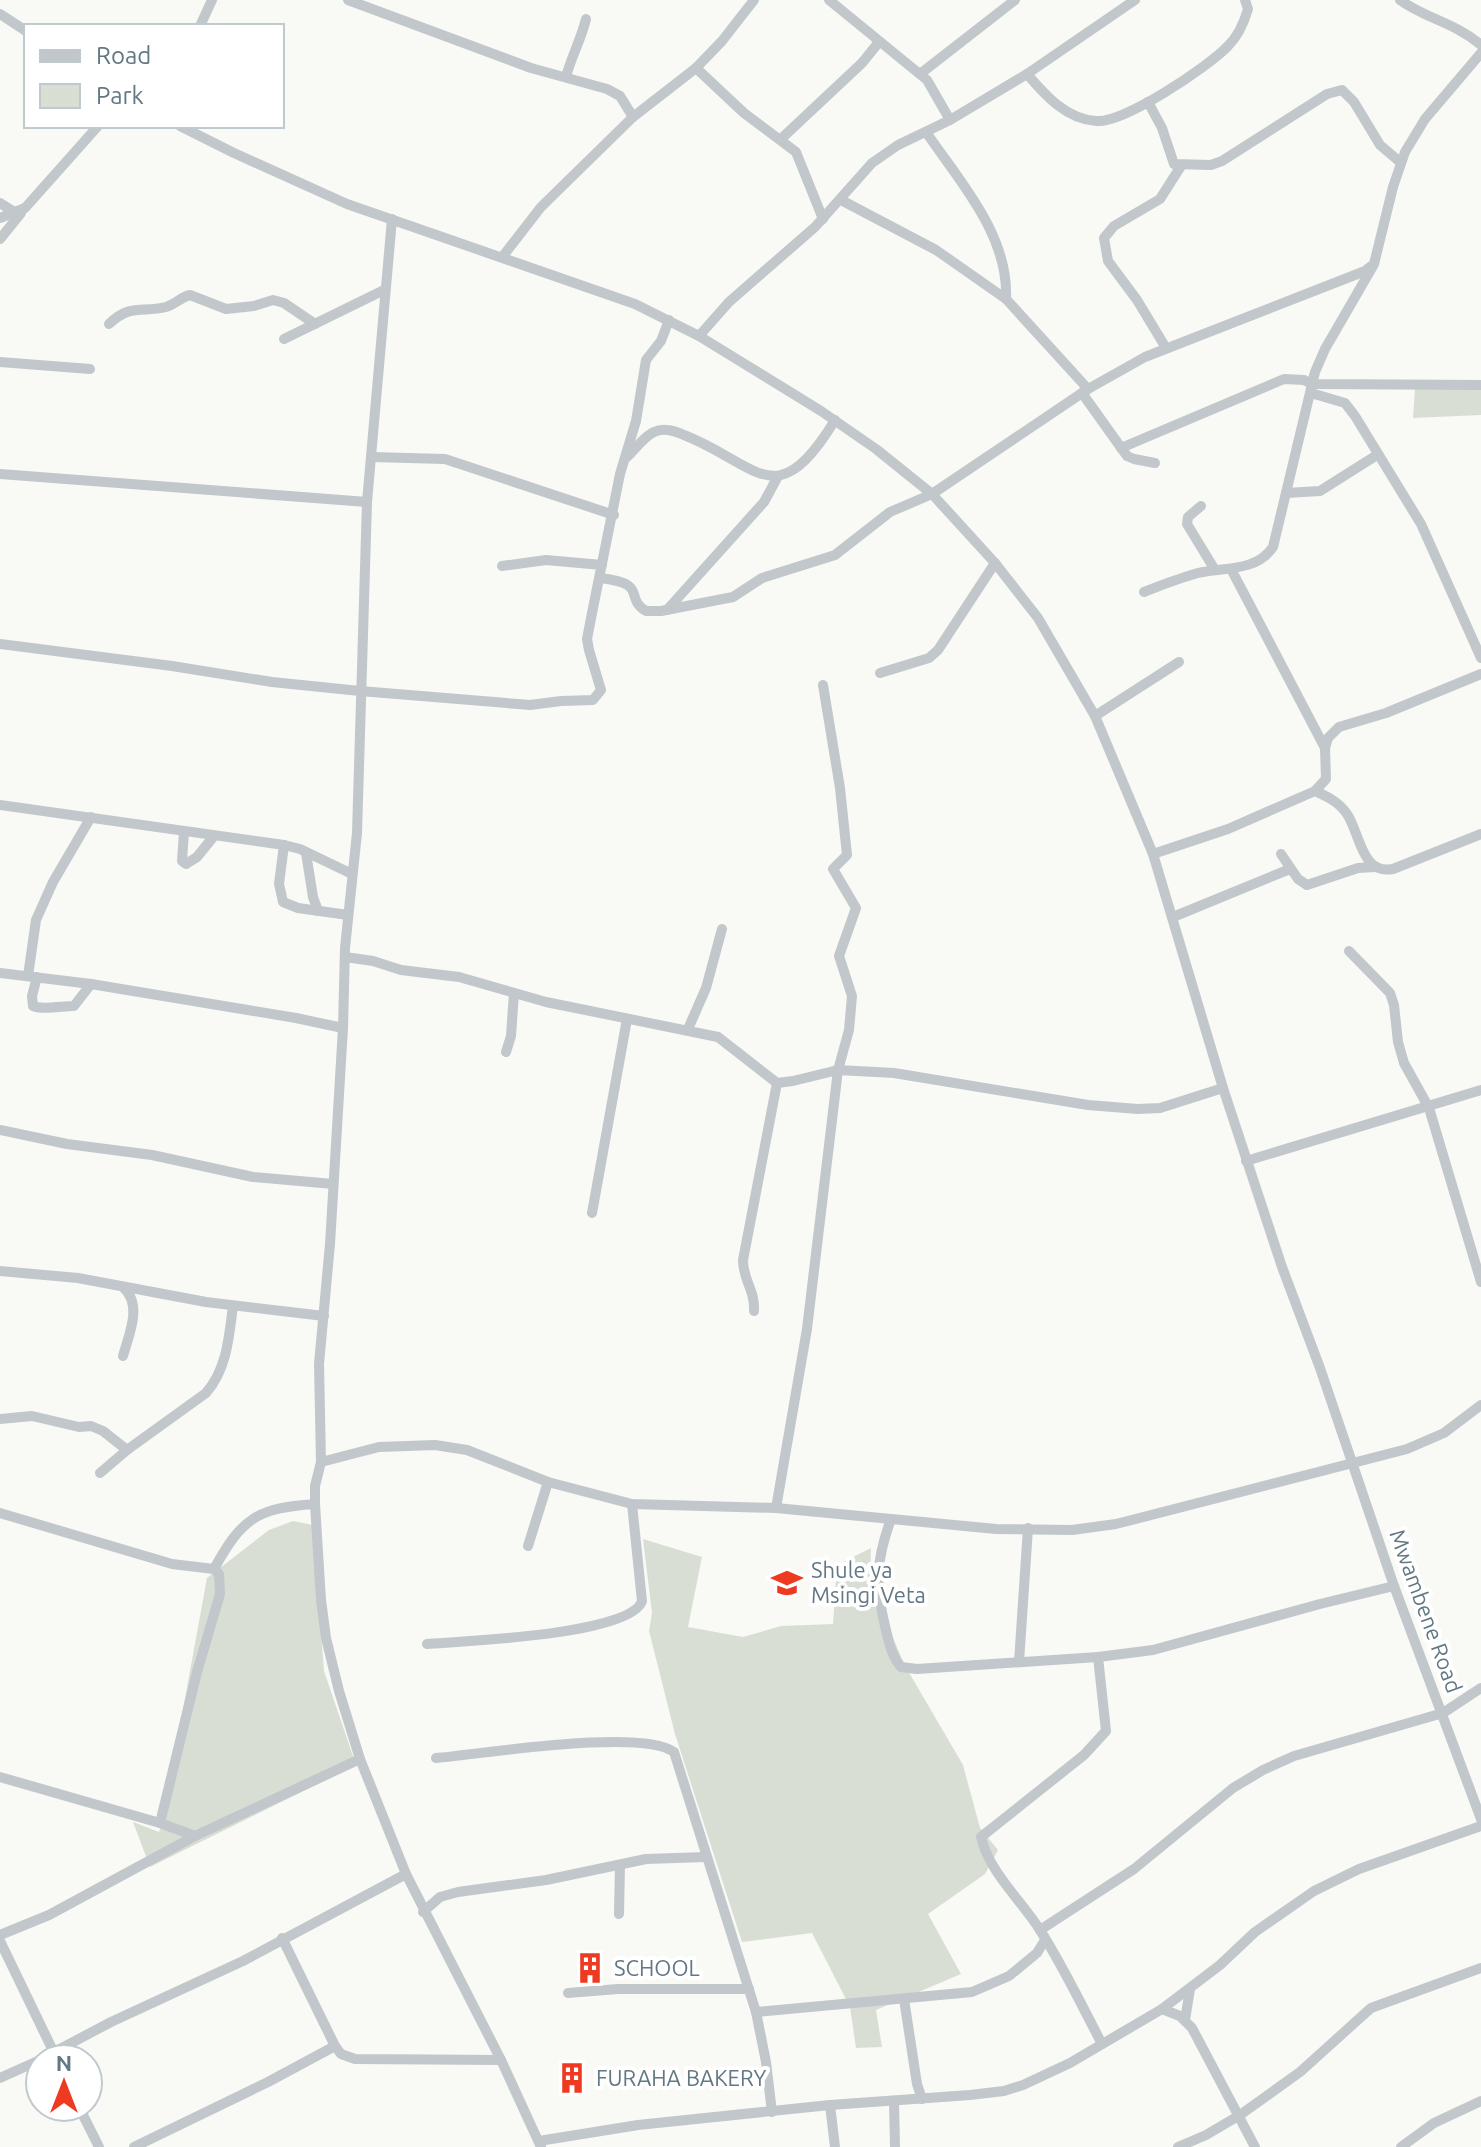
<svg xmlns="http://www.w3.org/2000/svg" width="1481" height="2147" font-family="Ubuntu,sans-serif">
<style>
.green{fill:#d9ded5}
.lines{fill:none;stroke-linecap:round;stroke-linejoin:round}
.minor{stroke:#c1c7ca;stroke-width:10}
.labels{text-anchor:middle;stroke-width:8;stroke-linejoin:round;paint-order:stroke}
.poi-label{font-size:22px;fill:#627883;stroke:#fff;text-anchor:start}
.street-label{font-size:22px;fill:#627883;stroke:#fff}
</style>
<rect width="100%" height="100%" fill="#f9f9f6"/>
<g class="green">
<polygon points="1481,388 1481,415 1413,418 1415,389"/>
<polygon points="293,1521 313,1525 324,1671 356,1765 150,1867 133,1822 159,1832 162,1824 207,1578 269,1530"/>
<polygon points="643,1539 702,1557 688,1627 743,1637 781,1626 833,1624 837,1565 871,1548 870,1583 904,1664 963,1765 980,1828 998,1850 985,1874 928,1914 961,1974 876,2010 882,2047 856,2048 850,2007 812,1933 742,1942 675,1734 649,1631 652,1613"/>
</g>
<g class="lines">
<g class="minor">
<polyline points="348,0 531,68 607,89 620,96 633,117"/>
<polyline points="829,0 927,80 950,120"/>
<path d="M1400,0c26,19 54,22 81,45"/>
<polyline points="0,14 26,31"/>
<polyline points="200,26 212,0"/>
<polyline points="696,68 744,113 796,152 823,219"/>
<polyline points="920,74 1015,0"/>
<path d="M1027,74c18,21 39,45 69,47 27,3 112,-54 132,-75 10,-10 16,-23 20,-37l-3,-9"/>
<path d="M566,77c5,-20 15,-37 20,-58"/>
<polyline points="1148,102 1162,128 1174,164 1211,165 1222,161 1327,94 1342,90 1354,102 1380,145 1400,162"/>
<polyline points="180,126 234,153 347,204 635,304 699,336 821,411 876,449 932,494 995,563 1038,618 1095,716 1153,854 1223,1088 1282,1267 1320,1368 1394,1586 1481,1819"/>
<path d="M926,132c34,50 83,103 80,167"/>
<polyline points="781,139 862,63 879,42"/>
<polyline points="841,200 936,250 1006,299 1088,389"/>
<polyline points="0,203 16,213"/>
<polyline points="0,218 25,208 98,126"/>
<polyline points="392,219 367,502 357,833 345,948 343,1028 330,1244 319,1364 321,1462 315,1486 315,1504 321,1600 326,1638 339,1691 360,1759 406,1874 501,2060 541,2147"/>
<polyline points="0,239 21,213"/>
<polyline points="503,256 541,207 633,117 696,68 722,41 754,0"/>
<path d="M109,324c22,-21 33,-11 57,-17 10,-3 15,-10 24,-12l36,14 28,-3 19,-6 11,3 31,21"/>
<polyline points="699,336 729,302 815,227 872,163 898,145 950,120 1027,74 1135,0"/>
<polyline points="284,339 384,290"/>
<polyline points="1166,348 1137,300 1108,261 1104,238 1114,226 1160,199 1181,166"/>
<polyline points="0,362 90,369"/>
<polyline points="1082,393 1127,456 1134,459 1155,463"/>
<polyline points="1311,393 1345,403 1355,416 1421,524 1481,658"/>
<polyline points="1121,448 1284,379 1304,380 1312,384 1481,385"/>
<polyline points="371,457 445,459 614,515"/>
<path d="M627,457c8,-7 17,-21 27,-25 10,-5 21,-1 30,3 74,29 92,82 151,-15"/>
<polyline points="0,474 367,502"/>
<polyline points="1286,493 1320,491 1377,455"/>
<polyline points="1201,506 1188,517 1187,524 1215,570"/>
<polyline points="502,566 546,560 602,565"/>
<polyline points="1231,569 1325,748"/>
<path d="M600,578c50,6 23,19 46,33h15l72,-14 29,-19 73,-23 55,-43 42,-18 156,-105 57,-32 220,-86 9,-7 19,-77 12,-35 20,-33 56,-66"/>
<path d="M1144,592c18,-7 35,-14 54,-19 26,-6 58,-1 75,-26l42,-175 10,-23 48,-83"/>
<polyline points="667,610 764,502 777,478"/>
<polyline points="0,644 172,666 272,682 360,691 530,705 561,701 593,700 601,690 589,650 587,639 592,613 620,474 636,421 646,360 661,341 669,320"/>
<polyline points="880,673 929,658 938,650 995,563"/>
<polyline points="1095,716 1179,662"/>
<path d="M1315,791c13,6 24,11 32,23 13,19 14,61 46,55l88,-35"/>
<polyline points="0,805 284,845 300,849 352,874"/>
<polyline points="184,832 182,861 186,864 197,857 214,836"/>
<polyline points="284,845 279,884 283,902 298,908 348,915"/>
<polyline points="306,853 313,897 318,911"/>
<polyline points="1153,854 1228,829 1315,791 1326,779 1325,748 1328,738 1339,727 1386,713 1481,674"/>
<polyline points="1281,854 1298,879 1307,885 1358,868 1375,867"/>
<polyline points="1173,917 1290,869"/>
<polyline points="1349,951 1390,993 1394,1005 1398,1042 1404,1063 1429,1108 1481,1282"/>
<polyline points="345,957 373,961 401,970 459,977 546,1002 718,1037 777,1083 793,1081 838,1070 894,1073 1088,1105 1138,1109 1160,1108 1223,1088"/>
<polyline points="0,973 91,984 296,1018 343,1028"/>
<polyline points="28,976 36,920 53,882 91,817"/>
<path d="M37,977l-5,19 1,10c8,4 30,0 41,0l17,-22"/>
<polyline points="688,1029 706,988 722,929"/>
<polyline points="506,1052 511,1036 514,993"/>
<polyline points="0,1130 67,1144 152,1155 253,1177 333,1184"/>
<polyline points="1246,1161 1481,1090"/>
<polyline points="592,1213 627,1019"/>
<polyline points="0,1271 78,1278 206,1302 324,1316"/>
<path d="M123,1287c20,18 6,47 0,69"/>
<path d="M754,1311c1,-22 -11,-30 -11,-51l34,-177"/>
<polyline points="0,1419 32,1416 79,1427 91,1426 103,1431 127,1450"/>
<polyline points="321,1462 379,1447 435,1445 467,1450 548,1482 632,1504 776,1508 996,1529 1072,1530 1116,1524 1407,1449 1444,1433 1481,1405"/>
<path d="M100,1473l27,-23 79,-57c21,-24 23,-56 27,-87"/>
<polyline points="776,1508 807,1329 838,1070 849,1030 852,996 839,956 856,908 833,869 847,855 840,788 823,685"/>
<polyline points="0,1513 172,1564 214,1569 219,1574 220,1594 197,1672 160,1823"/>
<path d="M891,1519c-15,41 -16,66 -6,107 4,16 6,29 16,41l16,2 181,-12 55,-7 167,-46 74,-18"/>
<polyline points="528,1546 548,1482"/>
<path d="M214,1569c28,-51 43,-61 101,-65"/>
<path d="M427,1644c36,-3 204,-9 215,-43l-10,-97"/>
<path d="M1098,1657l8,74 -22,24 -103,82c8,35 40,63 59,93 23,36 42,76 62,114"/>
<polyline points="1019,1662 1028,1528"/>
<path d="M436,1758c47,-4 205,-30 238,-6l82,260 10,50 6,50"/>
<polyline points="0,1777 160,1823 195,1836"/>
<polyline points="423,1912 440,1897 458,1892 546,1880 646,1859 706,1857"/>
<polyline points="619,1914 620,1865"/>
<polyline points="1040,1930 1134,1869 1233,1788 1263,1770 1294,1756 1443,1713 1481,1688"/>
<polyline points="0,1935 49,1915 195,1836 360,1759"/>
<polyline points="282,1938 335,2046 341,2054 355,2059 501,2060"/>
<polyline points="0,1941 57,2059"/>
<polyline points="568,1993 618,1989 749,1989"/>
<polyline points="904,1999 917,2084 922,2099"/>
<polyline points="1162,2009 1180,2016 1192,2028 1255,2147"/>
<polyline points="756,2012 972,1992 1009,1976 1037,1953 1045,1940"/>
<polyline points="1185,2020 1190,1989"/>
<polyline points="41,2059 111,2022 243,1961 406,1874"/>
<polyline points="0,2078 40,2060"/>
<polyline points="894,2101 895,2147"/>
<polyline points="830,2105 835,2147"/>
<polyline points="79,2107 99,2147"/>
<polyline points="539,2141 638,2125 830,2105 970,2095 1004,2091 1023,2085 1070,2063 1162,2009 1220,1965 1255,1932 1314,1891 1359,1869 1481,1826"/>
<polyline points="134,2147 268,2082 335,2046"/>
<polyline points="1178,2147 1206,2135 1240,2115 1300,2072 1371,2008 1481,1968"/>
<polyline points="1401,2147 1434,2123 1481,2101"/>
</g>
</g>
<defs>
<symbol id="school-bare" viewBox="-9 -9 18 18"><path d="M0-5L7-2L0 1L-7-2ZM-4 1L0 2.5L4 1V4Q0 6-4 4Z" fill="#ee3a21" stroke="#fff" stroke-width="2.5" paint-order="stroke"/></symbol>
<symbol id="building-bare" viewBox="-9 -9 18 18"><path d="M-4-6H4V6H1V3H-1V6H-4ZM-2.5-4.3h1.7v1.8h-1.7ZM.8-4.3h1.7v1.8H.8ZM-2.5-1h1.7V.8h-1.7ZM.8-1h1.7V.8H.8Z" fill="#ee3a21" stroke="#fff" stroke-width="2.5" paint-order="stroke"/></symbol>
</defs>
<g fill-rule="evenodd">
<use href="#school-bare" x="765" y="1561" width="44" height="44"/>
<use href="#building-bare" x="568" y="1946" width="44" height="44"/>
<use href="#building-bare" x="550" y="2056" width="44" height="44"/>
</g>
<g class="labels">
<g class="poi-label">
<text x="811" y="1578">Shule ya<tspan x="811" dy="25">Msingi Veta</tspan></text>
<text x="614" y="1976">SCHOOL</text>
<text x="596" y="2086">FURAHA BAKERY</text>
</g>
<g class="street-label">
<text transform="translate(1426 1611) rotate(70)" y="8">Mwambene Road</text>
</g>
</g>
<rect x="24" y="24" width="260" height="104" fill="#ffffff" stroke="#c0c9cd" stroke-width="2"/>
<rect x="40" y="50" width="40" height="12" fill="#c1c7ca" stroke="#c0c9cd" stroke-width="2"/>
<text x="96" y="64" font-size="24" fill="#627883">Road</text>
<rect x="40" y="84" width="40" height="24" fill="#d9ded5" stroke="#c0c9cd" stroke-width="2"/>
<text x="96" y="104" font-size="24" fill="#627883">Park</text>
<g transform="translate(64 2083)"><circle r="38" fill="#ffffff" stroke="#c0c9cd" stroke-width="2"/>
<path d="M0-6L14 30L0 20L-14 30Z" fill="#ee3a21"/>
<text y="-12" font-size="22" font-weight="bold" text-anchor="middle" fill="#627883">N</text>
</g>
</svg>
